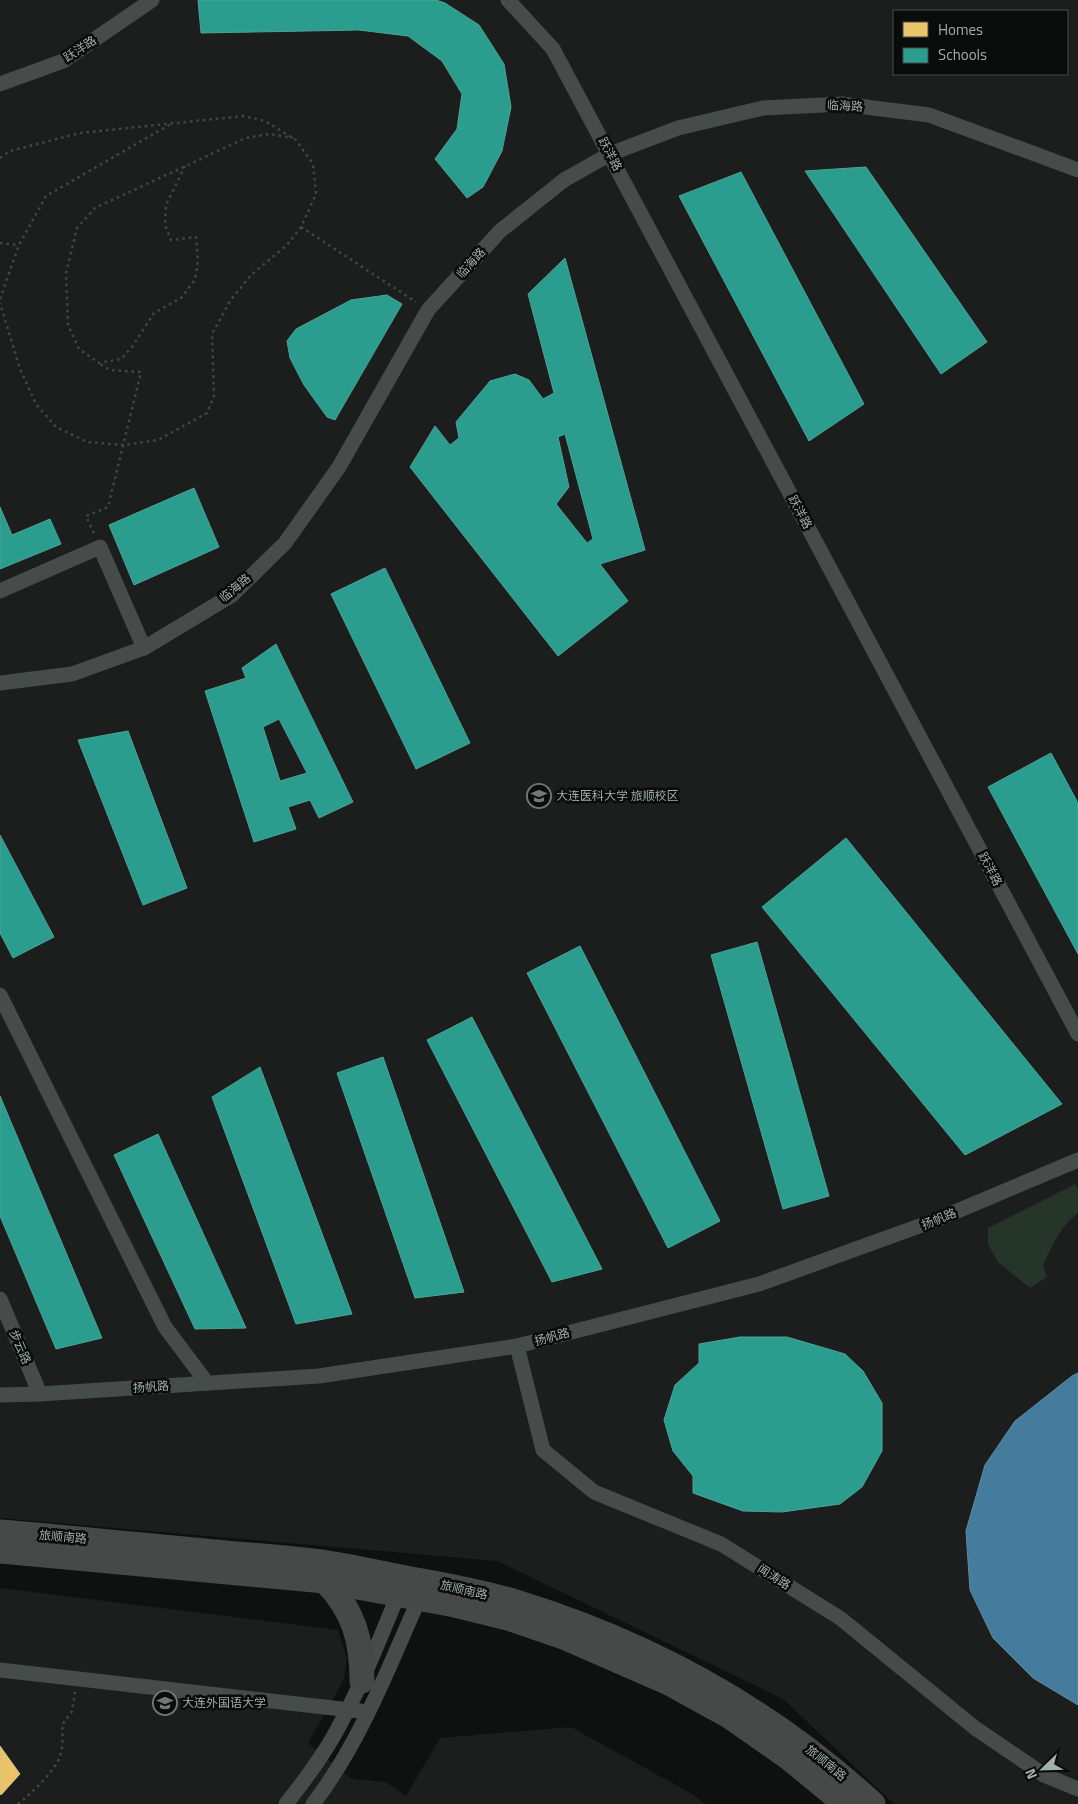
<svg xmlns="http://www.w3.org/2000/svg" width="1078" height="1804" font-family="'Titillium Web','Noto Sans SC',sans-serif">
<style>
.built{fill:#1c1e1e;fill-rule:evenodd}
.water{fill:#263529}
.homes{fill:#e9c46a;stroke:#d3bf7c}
.schools{fill:#2a9d8f;stroke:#4da396;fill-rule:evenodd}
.public{fill:#457b9d;stroke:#608ca0}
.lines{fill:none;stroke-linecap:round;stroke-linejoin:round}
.path{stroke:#424744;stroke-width:2.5;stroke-dasharray:2.5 4;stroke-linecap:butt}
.minor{stroke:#464c49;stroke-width:15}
.trunk{stroke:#464948;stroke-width:25}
.labels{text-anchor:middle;stroke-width:5;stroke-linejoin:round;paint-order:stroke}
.street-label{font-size:12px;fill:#9fb2a7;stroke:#0a0b0b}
.poi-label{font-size:12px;fill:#9fb2a7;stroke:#0a0b0b;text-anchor:start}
</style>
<rect width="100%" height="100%" fill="#0f1010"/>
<g class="built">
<path d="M0,0h1078v1804h-184l-111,-105 -286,-138 -497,-43zM894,11h173v63h-173z"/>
<polygon points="0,1588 338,1630 347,1659 344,1679 308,1743 352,1779 386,1782 406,1796 440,1738 571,1727 694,1795 705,1804 0,1804"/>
</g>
<path class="water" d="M1075,1184l3,5v24c-17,12 -27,34 -35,53l4,11 -17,11 -32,-26 -10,-18v-16z"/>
<polygon class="homes" points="0,1746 20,1774 1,1795 0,1793"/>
<g class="schools">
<polygon points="198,0 436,0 445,3 479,25 504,64 511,107 502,151 483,187 467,198 435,159 457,129 462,94 442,61 408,36 359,30 201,33"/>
<polygon points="866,167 987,342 941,374 805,171"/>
<polygon points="741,172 864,404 809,441 679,196"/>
<path d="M565,258l80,292 -45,14 28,37 -70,55 -148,-189 25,-41 15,19 9,-7 -3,-16 34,-41 25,-7 14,6 14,19 11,-6 -26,-99zM565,434l28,105 -6,4 -31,-39 13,-17 -11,-50z"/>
<polygon points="387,295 402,304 335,420 327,417 304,385 290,358 287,341 296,329 351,300"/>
<polygon points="194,488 219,547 134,585 109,525"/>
<polygon points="0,507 12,535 50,519 61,544 0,569"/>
<polygon points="385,568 470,743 416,769 331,594"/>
<path d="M276,644l77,158 -34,16 -9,-18 -22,7 8,22 -42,13 -49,-151 41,-13 -4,-10zM279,719l28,54 -27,8 -17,-54z"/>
<polygon points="128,731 187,888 143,905 78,740"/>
<polygon points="1051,753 1078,803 1078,954 988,787"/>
<polygon points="0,835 54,937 13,958 0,933"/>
<polygon points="846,838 1062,1104 965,1155 762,907"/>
<polygon points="757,942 829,1196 783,1209 711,955"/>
<polygon points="580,946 720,1221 668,1248 527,973"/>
<polygon points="472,1017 602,1269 552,1282 427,1040"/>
<polygon points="383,1057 464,1292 415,1298 337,1073"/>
<polygon points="260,1067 352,1314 296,1324 212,1097"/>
<polygon points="0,1096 102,1338 56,1349 0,1216"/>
<polygon points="158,1134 246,1328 195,1329 114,1155"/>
<polygon points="740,1337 787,1337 845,1354 863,1371 882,1403 882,1451 862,1487 840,1504 782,1512 743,1511 693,1493 693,1476 673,1451 664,1420 675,1385 699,1363 699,1344"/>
</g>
<polygon class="public" points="1078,1373 1078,1705 1033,1678 993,1638 970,1590 966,1531 985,1465 1015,1421 1072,1376"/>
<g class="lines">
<g class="path">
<polyline points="0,158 10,151 80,133 243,116 265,121 296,140 313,164 316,194 301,227 287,245 251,275 230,301 212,334 214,396 207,413 158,440 124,445 87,442 56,427 36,404 20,369 0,303"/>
<polyline points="185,166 166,205 165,225 171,240 196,237 198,261 195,280 181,298 154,313 132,347 121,359 99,363 79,349 68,325 66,273 77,228 95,208 246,138 269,134 293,138"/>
<polyline points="301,227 416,302"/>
<polyline points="0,243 18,245"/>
<polyline points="0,299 19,245 46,196 171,124"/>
<polyline points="94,533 86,516 108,507 141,372 110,370 100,364"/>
<path d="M18,1804c12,-9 38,-34 42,-48 3,-10 3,-21 2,-31l10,-14 3,-19"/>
</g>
<g class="minor">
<polyline points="508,0 553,49 1078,1034"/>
<polyline points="0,84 63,61 152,0"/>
<polyline points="0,591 100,547 144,648"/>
<polyline points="0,683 72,674 144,648 232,595 285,543 339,467 428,310 500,231 564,180 610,154 678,128 763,108 842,104 929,115 1078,170"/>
<polyline points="0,995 165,1327 207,1383"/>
<polyline points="0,1299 40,1394"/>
<polyline points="517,1346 543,1450 594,1492 721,1544 840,1618 975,1728 1044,1775 1078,1789"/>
<polyline points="0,1395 40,1394 319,1376 517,1346 759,1284 936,1220 1078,1160"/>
<polyline points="0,1670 368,1712"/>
<path d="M286,1804c19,-24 38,-49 52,-76 25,-45 43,-93 63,-140"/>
<path d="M313,1804c47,-61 75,-135 106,-205l-4,-7"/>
</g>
<g class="trunk">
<path d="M0,1532c75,6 150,14 225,21 34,3 69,5 103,10 28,4 55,11 83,16 35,6 71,13 105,23 133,41 255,108 357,202"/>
<polyline points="0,1551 325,1581 455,1605 508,1618 566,1638 669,1683 729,1716 789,1758 845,1804"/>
<path d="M325,1581c29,30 37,59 37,100"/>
</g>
</g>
<defs>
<symbol id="university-ring" viewBox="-11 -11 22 22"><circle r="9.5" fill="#0a0b0b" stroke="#6d7972" stroke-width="1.5"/><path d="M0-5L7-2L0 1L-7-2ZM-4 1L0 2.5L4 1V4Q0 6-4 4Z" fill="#6d7972"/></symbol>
</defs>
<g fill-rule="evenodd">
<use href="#university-ring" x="525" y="782" width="28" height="28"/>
<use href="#university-ring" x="151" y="1689" width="28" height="28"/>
</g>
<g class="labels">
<g class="street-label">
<text transform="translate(80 49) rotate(-33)" y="4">跃洋路</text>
<text transform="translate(845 106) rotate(3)" y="4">临海路</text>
<text transform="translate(610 154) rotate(62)" y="4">跃洋路</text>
<text transform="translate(471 263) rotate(-48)" y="4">临海路</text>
<text transform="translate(800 512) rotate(62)" y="4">跃洋路</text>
<text transform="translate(235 588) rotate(-40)" y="4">临海路</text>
<text transform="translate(990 869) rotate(62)" y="4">跃洋路</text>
<text transform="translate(939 1219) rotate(-22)" y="4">扬帆路</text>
<text transform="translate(552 1337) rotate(-15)" y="4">扬帆路</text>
<text transform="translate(20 1347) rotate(67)" y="4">步云路</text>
<text transform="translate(151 1387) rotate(-4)" y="4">扬帆路</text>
<text transform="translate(63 1537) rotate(5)" y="4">旅顺南路</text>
<text transform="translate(774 1577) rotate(32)" y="4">闻涛路</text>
<text transform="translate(464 1590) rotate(13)" y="4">旅顺南路</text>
<text transform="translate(826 1763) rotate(39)" y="4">旅顺南路</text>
</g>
<g class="poi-label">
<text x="556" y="800">大连医科大学 旅顺校区</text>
<text x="182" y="1707">大连外国语大学</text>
</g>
</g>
<rect x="893" y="10" width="175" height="65" fill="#0a0b0b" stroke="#464e49"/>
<rect x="903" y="22" width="25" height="15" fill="#e9c46a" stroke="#464e49"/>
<text x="938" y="35" font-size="15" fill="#9fb2a7">Homes</text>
<rect x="903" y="48" width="25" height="15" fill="#2a9d8f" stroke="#464e49"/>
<text x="938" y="60" font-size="15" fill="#9fb2a7">Schools</text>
<g transform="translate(1043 1769) rotate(247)" stroke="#0a0b0b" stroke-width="4" paint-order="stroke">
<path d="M0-4L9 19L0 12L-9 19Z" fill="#9fb2a7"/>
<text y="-8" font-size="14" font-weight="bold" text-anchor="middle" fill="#9fb2a7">N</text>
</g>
</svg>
